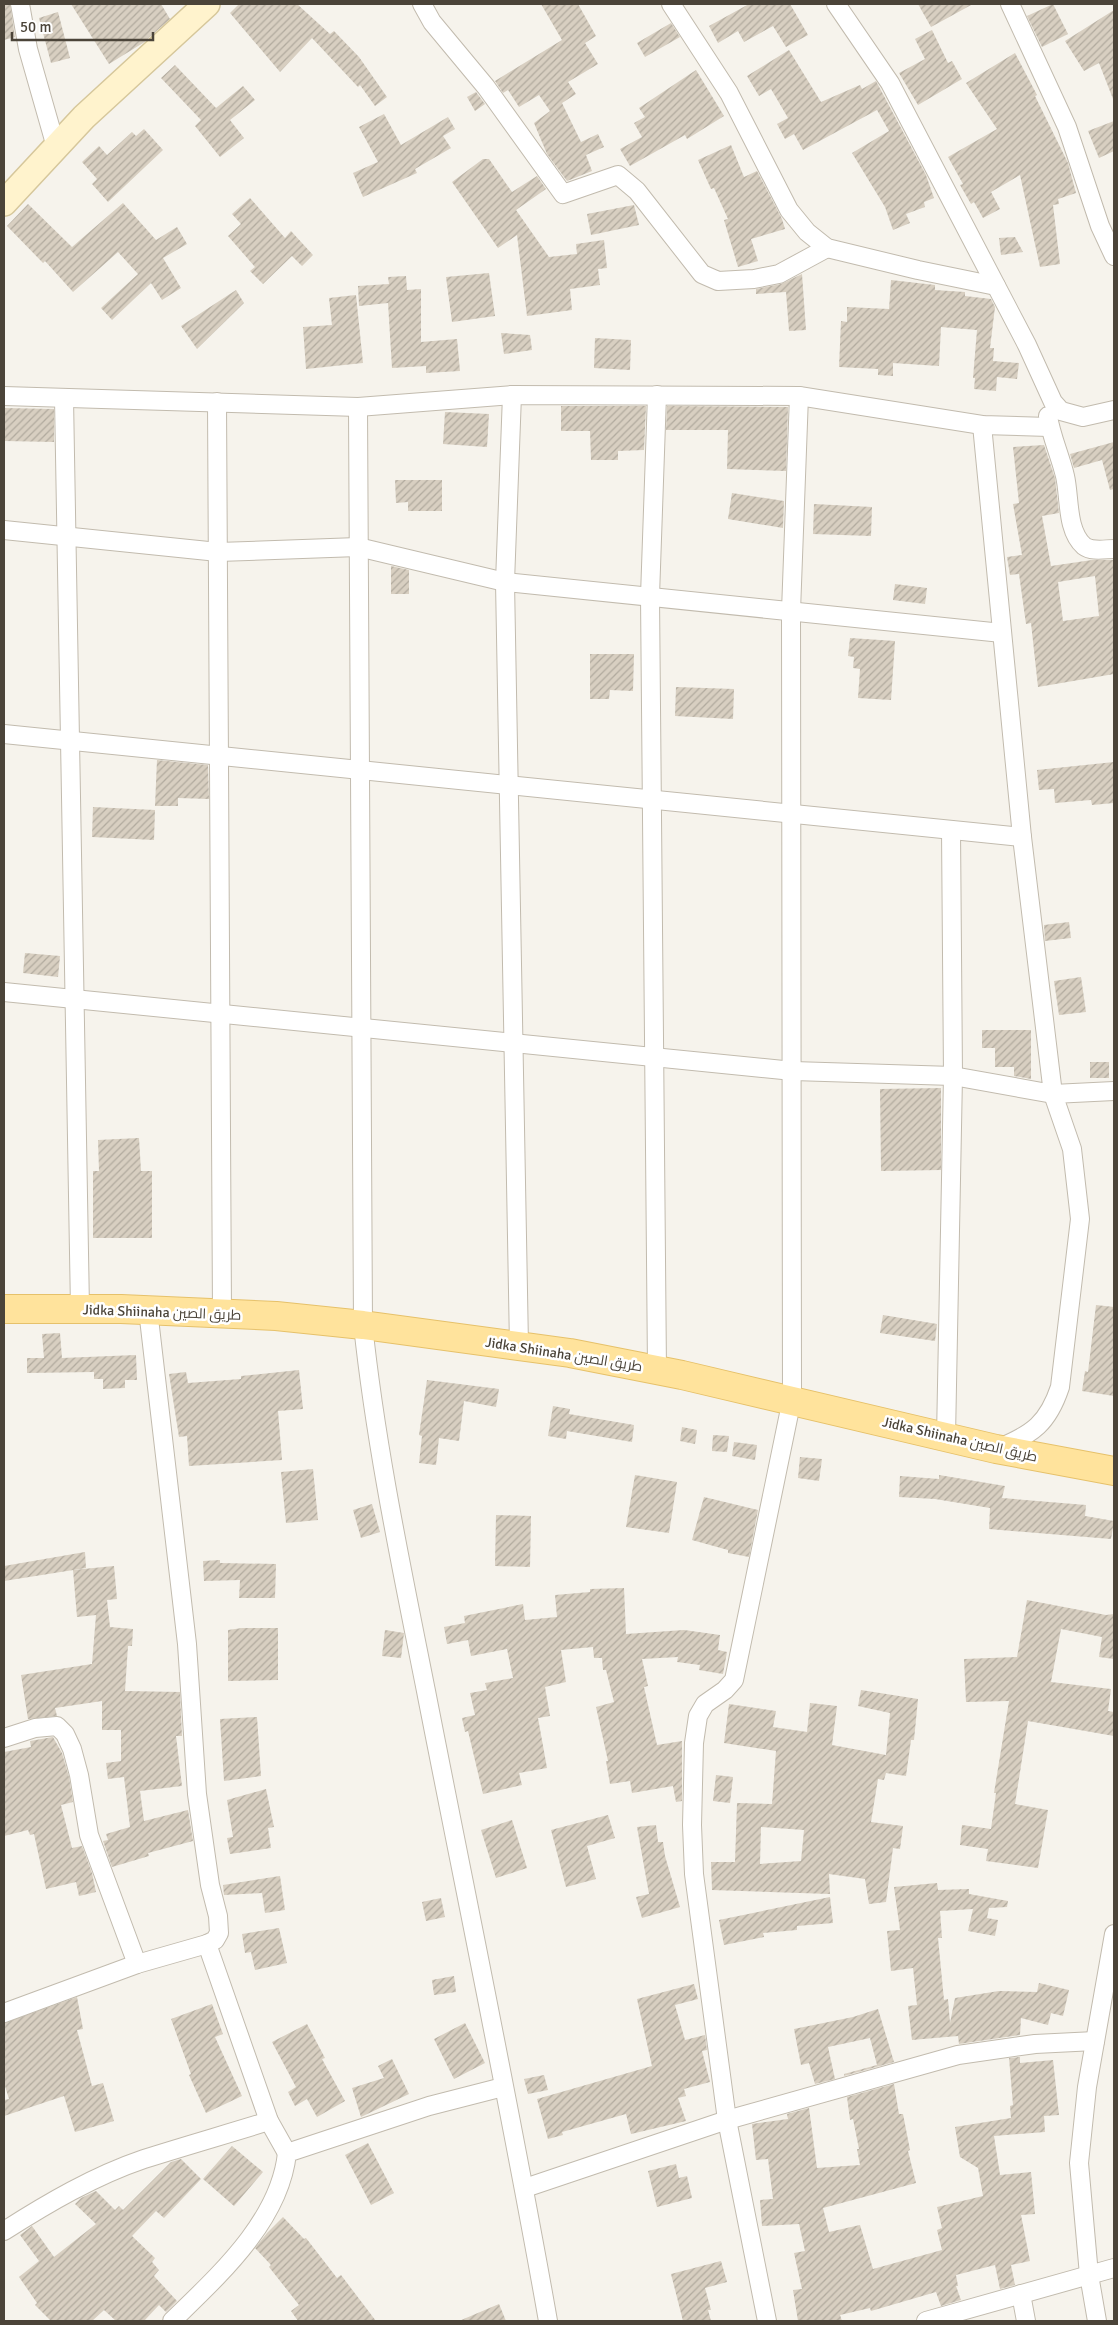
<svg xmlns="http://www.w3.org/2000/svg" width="1118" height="2325" font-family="Signika,Cairo,sans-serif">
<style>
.building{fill:url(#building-hatch);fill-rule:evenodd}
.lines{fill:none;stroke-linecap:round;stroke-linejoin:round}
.street-casing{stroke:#c2bbae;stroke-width:20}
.secondary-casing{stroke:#d6c79b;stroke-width:28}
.primary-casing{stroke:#e6c16a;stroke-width:30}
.street{stroke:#fff;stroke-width:18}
.secondary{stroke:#fff3cd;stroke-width:25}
.primary{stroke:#ffe39c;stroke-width:28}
.labels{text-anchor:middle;stroke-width:5;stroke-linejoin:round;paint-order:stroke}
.street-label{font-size:14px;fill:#4b4439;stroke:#fff}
</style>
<defs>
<pattern id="building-hatch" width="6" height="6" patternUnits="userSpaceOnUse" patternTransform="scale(1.25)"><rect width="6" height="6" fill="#d8cfc1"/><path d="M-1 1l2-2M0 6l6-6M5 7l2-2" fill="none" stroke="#b1aa9e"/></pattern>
</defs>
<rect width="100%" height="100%" fill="#f6f3ec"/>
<g class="building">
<polygon points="4,4 10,4 15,37 4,40"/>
<polygon points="71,4 161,4 170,19 143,43 109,64"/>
<polygon points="239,4 297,4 330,34 334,31 359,57 387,97 375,106 360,85 358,87 312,38 280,72 230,13"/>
<polygon points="541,4 578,4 596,36 585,43 598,64 568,82 576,94 562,103 581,142 598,134 604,147 586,155 592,171 567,181 547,154 534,123 550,111 539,95 519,107 508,90 503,93 495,81 562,40"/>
<polygon points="749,4 790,4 808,35 786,47 773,26 744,42 738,31 718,43 709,26"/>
<polygon points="918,4 973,4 931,27"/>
<polygon points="1053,4 1068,34 1042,47 1027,16"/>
<polygon points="1114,10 1114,99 1113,99 1099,63 1084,71 1065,41"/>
<polygon points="58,12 70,58 51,63 39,18"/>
<polygon points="671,23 680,37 645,57 637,43"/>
<polygon points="932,30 948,63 952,61 962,79 918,105 899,73 925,59 915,39"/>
<polygon points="789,50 821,102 860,85 862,89 876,81 926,175 934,198 924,202 925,207 906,214 910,223 893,230 885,207 852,153 889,131 877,110 803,150 794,134 785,139 777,124 788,118 771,89 759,96 747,76"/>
<polygon points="1015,53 1037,95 1035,96 1068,163 1076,193 1058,199 1059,204 1053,205 1060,264 1040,267 1020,175 991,192 1000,209 983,218 974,202 971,204 960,185 963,184 948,157 997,129 966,83"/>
<polygon points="175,65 216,108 243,86 255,100 230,120 244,138 220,157 195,126 201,120 161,78"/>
<polygon points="696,70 724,116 687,139 685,135 630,166 620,149 642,137 634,123 645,117 639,108"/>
<polygon points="476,92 485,104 475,111 467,97"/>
<polygon points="384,114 401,145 448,117 455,129 443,136 451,148 415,169 417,173 363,197 353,173 378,162 359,127"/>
<polygon points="1114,121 1114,151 1099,158 1088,131"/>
<polygon points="144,129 163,150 108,202 92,184 97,179 82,162 99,146 107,155 132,132 136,136"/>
<polygon points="731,145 744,177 757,171 782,219 785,229 751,239 758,261 738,267 724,220 728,219 714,188 711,189 698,160"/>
<polygon points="483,159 489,159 512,192 537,176 546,189 516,210 549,257 577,254 576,244 604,240 607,268 598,269 600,285 570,289 572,310 527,316 517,235 498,248 452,182"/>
<polygon points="250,198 285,238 291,231 313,255 302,266 292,256 263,284 250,271 255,267 228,236 241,224 232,214"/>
<polygon points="123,203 156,240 177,227 187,244 163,258 181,288 162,300 151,283 112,320 101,308 138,274 118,252 73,292 45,261 43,263 7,226 28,204 72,247"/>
<polygon points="634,205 639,225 591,235 587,214"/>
<polygon points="1015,237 1023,252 1001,255 999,238"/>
<polygon points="489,273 495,316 452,322 446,277"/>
<polygon points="802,274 806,330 789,331 786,292 756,294 756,289 781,284"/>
<polygon points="406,276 407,290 421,289 421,342 457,339 460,371 426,373 426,366 392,368 388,303 359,306 358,286 389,284 388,277"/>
<polygon points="891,280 935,285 935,290 965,292 965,296 991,299 995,307 990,348 994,348 993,361 1019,363 1017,379 997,377 996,391 974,389 975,378 973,378 977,330 941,327 939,366 893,363 893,376 878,375 878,369 839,367 841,321 847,322 847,307 889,309"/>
<polygon points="236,290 244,303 197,349 181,326"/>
<polygon points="356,295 363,363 306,369 303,327 332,325 329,298"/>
<polygon points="501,333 530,335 532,350 504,354"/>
<polygon points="595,338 631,340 630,370 594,368"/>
<polygon points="561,406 646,406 644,450 618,451 618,460 591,460 590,431 561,431"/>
<polygon points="667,406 788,407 786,471 727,469 728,430 666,430"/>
<polygon points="4,408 54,409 54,442 4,441"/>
<polygon points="445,412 489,414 487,447 443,444"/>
<polygon points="1114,442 1114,489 1110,490 1102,460 1074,468 1070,454"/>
<path d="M1044,445l11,33 4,35 -17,3 9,50 41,-6h22v114l-76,13 -7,-64 -5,1 -7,-50 -9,1 -3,-18 15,-2 -9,-51 6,-1 -6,-56zM1095,576l4,40 -36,5 -5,-39z"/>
<polygon points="395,480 442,480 442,511 408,511 408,502 396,503"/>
<polygon points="732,493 784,501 783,528 728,519"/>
<polygon points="814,504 872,507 871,536 813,534"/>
<polygon points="391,566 409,570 409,594 391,594"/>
<polygon points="895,584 927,588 925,604 893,600"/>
<polygon points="850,638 895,641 891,700 858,698 860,669 853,668 854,657 848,656"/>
<polygon points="590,654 634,654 633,691 610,690 609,699 590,699"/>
<polygon points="676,687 734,689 733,719 675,716"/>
<polygon points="157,760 208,765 209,799 178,798 178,806 155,806"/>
<polygon points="1114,762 1114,803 1092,805 1091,800 1055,803 1054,789 1039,790 1037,770"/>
<polygon points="93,807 155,810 154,840 92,837"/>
<polygon points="1069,922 1071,938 1045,941 1044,925"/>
<polygon points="25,953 60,956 58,977 23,973"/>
<polygon points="1081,977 1086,1012 1059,1015 1054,981"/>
<polygon points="982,1030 1031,1030 1031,1079 1014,1076 1014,1067 995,1067 995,1048 982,1048"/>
<rect x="1090" y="1062" width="19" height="16"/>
<polygon points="941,1088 941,1170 881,1171 880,1089"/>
<polygon points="139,1138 141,1171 152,1171 152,1238 93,1238 93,1171 99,1171 98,1140"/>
<polygon points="1096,1305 1114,1307 1114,1396 1082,1391 1085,1371 1088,1372"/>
<polygon points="883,1315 937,1324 935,1341 880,1333"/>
<polygon points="60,1333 62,1358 136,1355 137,1380 125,1380 125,1388 103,1389 103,1379 94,1379 94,1372 27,1373 27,1358 44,1358 42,1334"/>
<polygon points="299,1370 303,1409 278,1411 282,1460 189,1466 187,1436 179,1437 169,1374 186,1372 188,1383 241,1379 241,1376"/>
<polygon points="427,1380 499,1389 496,1407 464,1401 459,1441 439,1438 436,1465 419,1463 422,1436 419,1435"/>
<polygon points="553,1406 570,1409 569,1414 634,1425 632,1442 567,1431 566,1439 548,1436"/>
<polygon points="682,1427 697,1430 695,1444 680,1441"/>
<polygon points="713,1435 729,1436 727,1452 712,1451"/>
<polygon points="734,1442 757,1445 755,1460 732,1456"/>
<polygon points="800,1457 822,1459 819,1481 798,1478"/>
<polygon points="313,1469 318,1520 286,1523 281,1472"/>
<polygon points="635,1475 677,1482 669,1533 626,1527"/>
<polygon points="939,1475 1005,1486 1002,1498 1086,1505 1085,1516 1114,1521 1111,1539 989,1529 990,1508 935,1499 899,1497 900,1476 939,1479"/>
<polygon points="704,1497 758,1510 749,1557 728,1553 728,1550 692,1540"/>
<polygon points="372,1504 380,1532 361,1538 353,1510"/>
<polygon points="496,1515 531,1516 530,1567 495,1566"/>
<polygon points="85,1552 86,1568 4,1581 4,1566"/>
<polygon points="220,1560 220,1563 276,1564 275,1598 239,1598 240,1580 204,1581 203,1561"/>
<polygon points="114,1566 117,1599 107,1600 110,1627 133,1629 132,1646 128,1646 125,1691 180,1692 182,1736 176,1736 182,1786 140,1791 144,1821 188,1810 193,1841 148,1853 149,1856 112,1867 103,1841 108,1840 106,1834 130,1827 124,1777 108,1779 106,1763 121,1761 121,1730 102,1730 102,1701 55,1708 57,1716 28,1719 21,1675 92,1664 96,1615 77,1617 73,1570"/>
<polygon points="624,1588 626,1634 684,1630 720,1635 718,1650 727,1652 723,1674 699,1670 700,1665 677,1662 678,1657 642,1659 648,1686 644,1687 657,1745 682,1741 682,1801 676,1802 673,1786 632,1793 630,1781 610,1784 606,1761 608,1761 596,1707 614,1702 606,1670 603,1670 602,1658 594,1658 593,1647 561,1650 566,1682 545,1687 550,1716 538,1718 547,1768 519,1773 522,1785 483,1794 468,1731 465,1732 462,1718 475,1715 470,1693 487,1690 485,1683 513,1678 507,1649 471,1656 468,1640 447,1644 444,1627 465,1623 464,1616 523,1604 525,1620 557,1617 555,1595 590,1592 590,1589"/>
<polygon points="1027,1600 1106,1615 1114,1614 1114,1659 1099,1657 1102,1637 1061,1629 1051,1682 1111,1689 1108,1711 1114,1712 1114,1736 1028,1721 1015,1804 1048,1810 1038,1868 986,1861 988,1849 960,1845 962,1825 991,1829 996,1793 994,1793 1009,1701 966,1702 964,1659 1017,1657"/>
<polygon points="242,1628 278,1628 278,1680 228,1681 228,1630"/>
<polygon points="385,1630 404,1633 401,1658 382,1656"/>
<path d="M861,1690l57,9 -4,41h-3l-5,36 -20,-3 -2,7 -6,-1 -7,43 32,4 -3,23 -7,-1 -7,54 -17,2 -4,-25 -36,-5 1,20 -118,-4 -1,-28h24l2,-59 35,1 4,-53 -52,-8 5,-39 47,7 -3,16 34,5 3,-29 27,3 -5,39 54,10 4,-42 -32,-7zM761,1827l43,3 -3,31 -41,3z"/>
<polygon points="257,1717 261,1776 224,1781 220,1719"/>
<polygon points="53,1737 62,1753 69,1777 73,1802 61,1805 72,1848 82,1846 92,1873 96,1892 79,1896 76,1882 46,1889 34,1834 30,1835 28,1830 4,1836 4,1752 31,1747 30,1741"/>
<polygon points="716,1775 733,1777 730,1803 713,1801"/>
<polygon points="266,1789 274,1827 268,1828 271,1848 230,1854 227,1838 233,1837 227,1800"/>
<polygon points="608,1815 615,1838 587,1846 596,1879 566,1887 551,1830"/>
<polygon points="512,1820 527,1868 496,1878 481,1830"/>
<polygon points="656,1825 658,1842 663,1842 665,1856 680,1907 642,1918 636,1897 649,1894 637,1827"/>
<polygon points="280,1876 285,1910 265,1913 262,1893 224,1895 223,1885"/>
<polygon points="937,1883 938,1890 969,1889 969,1894 1008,1901 1007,1907 989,1908 987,1918 998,1920 995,1936 968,1931 973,1909 940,1911 942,1938 938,1938 944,2000 948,1999 950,2023 955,1998 999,1991 1037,1992 1039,1983 1069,1990 1063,2016 1051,2013 1048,2025 1021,2018 1020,2035 959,2044 958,2036 912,2040 908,2006 917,2005 913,1968 891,1971 887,1931 900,1930 894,1887"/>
<polygon points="830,1897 833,1923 797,1926 797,1930 763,1933 764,1937 724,1945 719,1920"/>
<polygon points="441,1898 445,1917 426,1921 422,1902"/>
<polygon points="279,1928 287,1963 255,1970 251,1952 245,1953 242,1934"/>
<polygon points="454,1976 456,1992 434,1995 432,1980"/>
<polygon points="694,1984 698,1999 675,2005 685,2040 705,2035 707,2050 702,2051 710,2082 684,2089 686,2096 678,2098 686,2121 631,2134 626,2114 562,2132 563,2135 548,2139 537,2099 652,2066 637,1999"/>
<polygon points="77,1997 83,2029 77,2030 92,2086 103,2083 114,2121 75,2132 64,2096 4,2116 4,2100 9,2099 4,2083 4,2023"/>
<polygon points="212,2004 223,2034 215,2037 242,2096 206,2113 189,2075 191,2074 171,2019"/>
<polygon points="878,2009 894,2062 844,2076 844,2074 877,2065 870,2038 828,2047 835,2079 815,2084 809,2063 801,2065 794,2029 853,2017"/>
<polygon points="465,2023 485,2063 454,2079 434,2039"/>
<polygon points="307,2024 325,2058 322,2059 345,2101 317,2117 307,2099 295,2106 288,2092 296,2087 272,2042"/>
<polygon points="1020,2057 1020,2063 1053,2060 1059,2115 1044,2116 1045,2132 994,2136 1000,2175 1031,2172 1035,2214 1021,2215 1030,2261 1011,2265 1015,2285 1000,2289 995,2265 956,2275 958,2286 956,2286 961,2300 941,2306 936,2292 871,2311 870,2308 840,2315 842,2321 798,2321 793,2290 802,2289 794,2253 805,2251 799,2224 762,2226 760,2200 773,2199 768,2159 756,2160 752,2124 788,2119 787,2114 809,2108 817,2168 860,2165 857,2149 859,2149 853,2119 850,2120 847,2097 894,2084 899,2114 903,2114 910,2150 908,2151 916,2183 823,2208 829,2232 860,2225 873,2269 942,2250 937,2230 942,2228 937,2207 983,2196 978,2168 960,2157 955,2127 1011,2118 1010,2106 1013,2105 1009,2058"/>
<polygon points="392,2059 409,2094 361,2117 352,2088 384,2078 378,2066"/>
<polygon points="544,2075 548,2090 528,2094 524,2079"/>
<polygon points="368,2143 394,2193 371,2205 345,2155"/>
<polygon points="232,2146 263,2172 234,2206 203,2179"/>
<polygon points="181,2159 201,2179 164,2218 156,2211 132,2236 155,2258 152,2262 159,2270 154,2276 177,2301 166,2312 159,2305 144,2321 116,2321 104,2310 92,2321 51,2321 35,2305 37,2303 19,2277 39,2261 20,2235 32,2226 54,2257 96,2224 75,2204 81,2198 96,2191 115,2210 119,2206 123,2210 171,2162"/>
<polygon points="676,2164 679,2178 687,2176 692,2198 657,2207 648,2171"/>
<polygon points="283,2217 304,2239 306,2238 337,2278 341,2275 376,2321 298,2321 291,2311 299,2305 269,2267 271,2265 255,2248 267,2233"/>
<polygon points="721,2261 727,2282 705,2288 711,2310 708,2310 711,2321 683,2321 671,2274"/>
<polygon points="499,2304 506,2321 459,2321"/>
</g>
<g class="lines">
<defs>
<g id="street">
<polyline points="20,4 28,49 56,147"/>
<polyline points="422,4 432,22 486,87 563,194 618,175 637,191 702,274 718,281 754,279 779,274 827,248"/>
<polyline points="671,4 729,93 789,210 807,232 827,248 918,270 996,286"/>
<polyline points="836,4 890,83 1027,345 1053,402 1061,411 1083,417 1114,410"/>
<polyline points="1010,4 1067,127 1100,226 1114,256"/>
<polyline points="512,395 505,582 519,1346"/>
<polyline points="657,395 650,596 657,1370"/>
<polyline points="4,396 358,407 512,395 799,396 982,425 1049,427"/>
<polyline points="64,398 80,1309"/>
<polyline points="217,402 222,1314"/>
<path d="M358,407l5,918c13,123 39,245 63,366 41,210 85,420 122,630"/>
<path d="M1048,416c3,20 12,39 17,60 5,21 1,54 19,70 8,6 21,3 30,3"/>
<polyline points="4,530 218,552 358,547 505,582 1002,633"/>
<polyline points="4,734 1022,837"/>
<polyline points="4,992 793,1071 953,1076 1053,1094 1022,837 982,425"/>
<polyline points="148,1310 187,1644 197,1794 210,1885 218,1916 219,1933 215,1940 207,1944 269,2121 287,2153"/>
<polyline points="946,1437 953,1076 951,830"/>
<path d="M999,1448c34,-14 49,-25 61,-61l20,-168 -8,-70 -19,-55 61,-3"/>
<polyline points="4,1738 35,1728 57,1726 65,1734 72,1749 79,1775 89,1835 137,1964"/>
<polyline points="4,2013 137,1964 207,1944"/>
<polyline points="525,2188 727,2120 958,2055 1035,2044 1095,2041"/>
<path d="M4,2231c44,-28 90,-55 140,-72 41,-13 83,-25 125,-38"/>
<polyline points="1021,2294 1026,2321"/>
<path d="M172,2321c46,-45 108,-100 115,-168l142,-47 74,-19"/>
<polyline points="767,2321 727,2120 694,1874 692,1825 694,1743 698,1716 705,1704 725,1690 734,1680 792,1399 791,611 799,396"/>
<polyline points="926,2321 1114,2268"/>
<polyline points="1097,2321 1089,2275 1079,2163 1087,2087 1114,1934"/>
</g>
<polyline id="secondary" points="4,203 84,117 207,4"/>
<polyline id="primary" points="4,1309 121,1309 276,1316 363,1325 570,1353 682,1375 996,1449 1114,1471"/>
</defs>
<use href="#street" class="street-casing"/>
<use href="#secondary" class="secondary-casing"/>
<use href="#primary" class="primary-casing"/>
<use href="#street" class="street"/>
<use href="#secondary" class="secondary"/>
<use href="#primary" class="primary"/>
</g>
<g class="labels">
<g class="street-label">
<text transform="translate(162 1312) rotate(2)" y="5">Jidka Shiinaha طريق الصين</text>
<text transform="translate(564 1354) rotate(9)" y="5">Jidka Shiinaha طريق الصين</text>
<text transform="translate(960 1439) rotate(13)" y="5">Jidka Shiinaha طريق الصين</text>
</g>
</g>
<rect width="1118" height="2325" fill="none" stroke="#4b4439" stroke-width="10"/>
<path d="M12 32v8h141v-8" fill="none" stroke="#4b4439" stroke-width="2.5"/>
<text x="20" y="32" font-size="15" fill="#4b4439" stroke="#ffffff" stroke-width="4" paint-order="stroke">50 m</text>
</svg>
